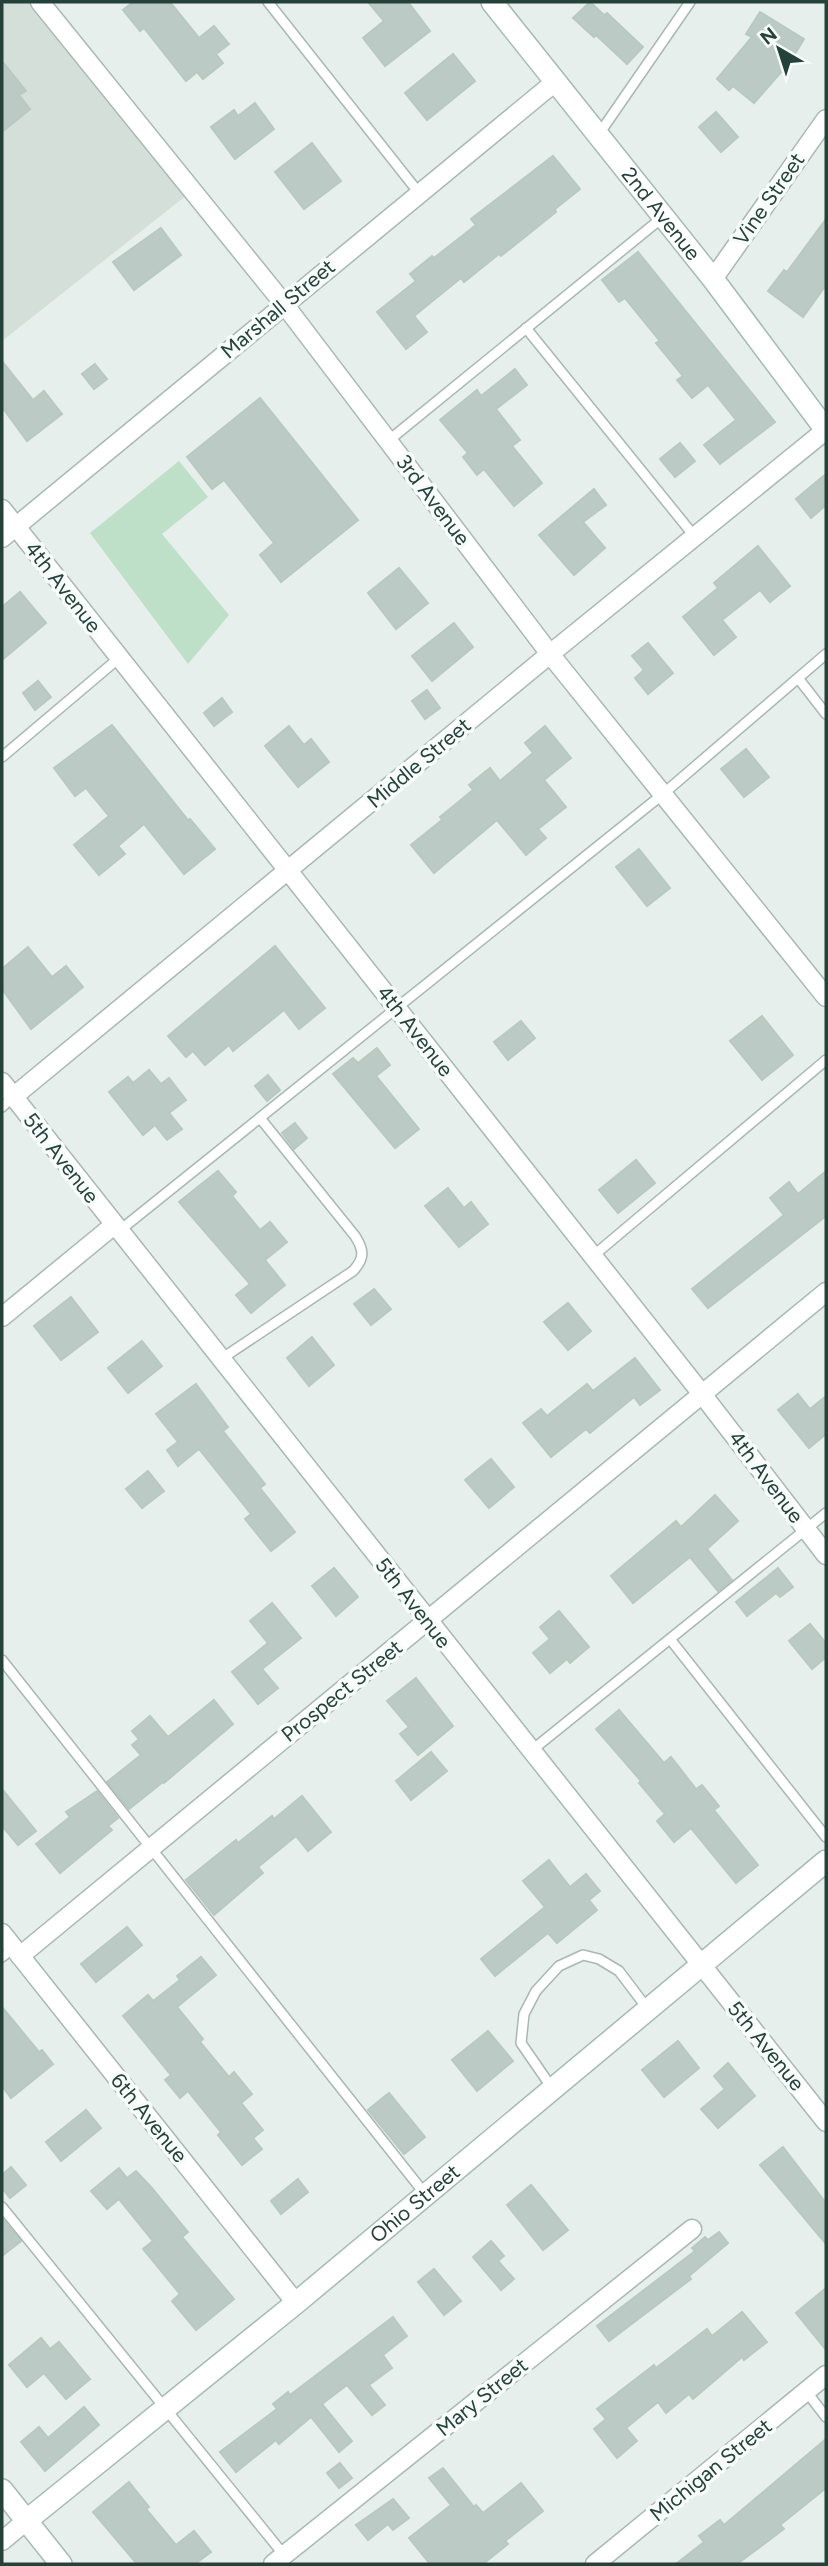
<svg xmlns="http://www.w3.org/2000/svg" width="828" height="2566" font-family="Figtree,sans-serif">
<style>
.built{fill:#d4dfda}
.green{fill:#bfe0c8}
.building{fill:#bbcac4;stroke:#b8c9c2;stroke-width:2}
.lines{fill:none;stroke-linecap:round;stroke-linejoin:round}
.lane-casing{stroke:#a8b8b2;stroke-width:12}
.street-casing{stroke:#a8b8b2;stroke-width:21}
.secondary-casing{stroke:#a4bbb3;stroke-width:24}
.lane{stroke:#fff;stroke-width:9}
.street{stroke:#fff;stroke-width:18}
.secondary{stroke:#fff;stroke-width:21}
.labels{text-anchor:middle;stroke-width:7;stroke-linejoin:round;paint-order:stroke}
.street-label{font-size:21px;fill:#24423a;stroke:#f7fbf9}
</style>
<rect width="100%" height="100%" fill="#e6efeb"/>
<polygon class="built" points="2,2 40,2 192,191 2,341"/>
<polygon class="green" points="179,461 208,497 162,534 229,615 188,664 90,533"/>
<g class="building">
<polygon points="133,2 170,2 199,38 214,26 229,44 216,54 223,63 203,79 197,72 186,81 144,28 140,31 123,10"/>
<polygon points="368,2 408,2 430,31 385,66 363,38 384,21"/>
<polygon points="590,2 604,15 607,13 643,47 627,64 596,35 594,37 573,18"/>
<polygon points="760,12 804,39 790,62 754,103 733,86 729,90 717,79 752,37 746,34"/>
<polygon points="453,54 475,81 427,120 405,93"/>
<polygon points="2,61 26,91 19,95 30,109 2,132"/>
<polygon points="255,103 274,129 235,159 211,127 234,110 238,116"/>
<polygon points="716,112 738,137 721,152 699,127"/>
<polygon points="312,143 341,181 304,209 275,172"/>
<polygon points="553,156 580,189 555,209 556,212 501,256 499,254 464,282 461,278 414,316 427,332 406,349 377,312 416,281 410,274 432,256 434,258 476,225 471,219"/>
<polygon points="826,219 826,285 803,317 768,291 784,270 787,272"/>
<polygon points="161,228 181,255 134,290 113,262"/>
<polygon points="638,252 775,422 720,464 704,445 736,420 708,385 692,398 677,380 683,376 656,343 660,341 625,298 619,302 602,280"/>
<polygon points="2,361 33,400 44,391 62,414 27,441 2,407"/>
<polygon points="95,364 107,379 94,389 82,374"/>
<polygon points="515,369 527,385 496,409 520,440 512,446 542,483 514,506 484,469 477,475 463,457 468,453 440,420 477,390 481,396"/>
<polygon points="260,398 358,520 281,582 260,555 274,543 224,480 212,489 187,457"/>
<polygon points="680,443 695,461 675,477 660,459"/>
<polygon points="826,474 826,505 811,518 796,499"/>
<polygon points="594,489 606,505 583,522 605,548 574,575 539,535"/>
<polygon points="758,546 790,586 770,602 760,590 722,620 736,637 714,655 683,617 718,588 714,583"/>
<polygon points="399,568 428,603 396,629 368,593"/>
<polygon points="20,592 46,623 2,660 2,607"/>
<polygon points="454,623 473,647 432,681 412,656"/>
<polygon points="648,643 673,673 648,694 635,678 644,670 632,656"/>
<polygon points="38,681 51,697 35,710 23,693"/>
<polygon points="427,690 440,708 425,719 412,701"/>
<polygon points="222,698 232,712 214,726 204,713"/>
<polygon points="112,725 188,820 190,819 215,849 184,874 144,824 118,846 125,854 99,875 74,845 109,816 86,788 75,796 54,768"/>
<polygon points="289,726 304,745 311,739 329,762 298,787 265,746"/>
<polygon points="545,726 571,758 544,780 566,807 538,829 546,838 526,855 497,820 434,873 411,845 442,820 440,817 473,790 469,785 490,768 500,781 533,753 525,743"/>
<polygon points="746,749 769,777 744,797 721,769"/>
<polygon points="639,849 670,888 647,906 616,867"/>
<polygon points="275,946 325,1008 299,1029 284,1010 233,1051 229,1045 205,1065 193,1051 186,1057 168,1036"/>
<polygon points="28,947 52,977 66,966 83,987 31,1029 2,989 2,969"/>
<polygon points="762,1016 793,1055 762,1080 730,1041"/>
<polygon points="521,1021 535,1038 508,1060 494,1042"/>
<polygon points="377,1048 390,1065 376,1076 419,1129 395,1148 333,1074 353,1058 358,1063"/>
<polygon points="149,1070 161,1084 169,1078 186,1100 169,1113 182,1129 167,1140 155,1125 143,1135 109,1092 128,1077 133,1083"/>
<polygon points="268,1075 280,1090 267,1101 255,1086"/>
<polygon points="295,1123 307,1138 294,1149 282,1133"/>
<polygon points="636,1160 655,1183 618,1213 599,1190"/>
<polygon points="218,1171 236,1192 232,1196 260,1230 270,1222 287,1242 265,1260 285,1285 251,1313 236,1295 250,1284 179,1202"/>
<polygon points="826,1171 826,1216 708,1308 692,1289 784,1215 770,1198 789,1182 798,1194"/>
<polygon points="448,1188 464,1208 471,1202 488,1224 459,1247 425,1206"/>
<polygon points="374,1289 391,1309 371,1325 354,1304"/>
<polygon points="71,1297 98,1332 61,1360 34,1326"/>
<polygon points="568,1303 591,1331 568,1350 544,1322"/>
<polygon points="312,1337 334,1365 309,1386 287,1358"/>
<polygon points="142,1341 162,1366 128,1393 108,1368"/>
<polygon points="635,1358 660,1390 640,1405 634,1397 590,1433 586,1429 551,1457 523,1423 541,1409 547,1416 587,1384 593,1391"/>
<polygon points="196,1384 228,1427 223,1431 265,1484 260,1488 295,1532 271,1551 245,1519 251,1514 199,1449 178,1466 167,1450 178,1442 156,1414"/>
<polygon points="798,1394 810,1409 826,1396 826,1434 809,1448 778,1410"/>
<polygon points="491,1459 514,1487 489,1508 465,1480"/>
<polygon points="148,1471 164,1491 142,1508 126,1489"/>
<polygon points="715,1495 738,1521 707,1549 732,1580 718,1591 690,1557 633,1603 611,1576 676,1521 681,1527"/>
<polygon points="334,1568 358,1597 336,1616 312,1586"/>
<polygon points="778,1568 793,1587 780,1597 776,1593 747,1616 736,1602"/>
<polygon points="272,1603 301,1638 262,1669 278,1688 258,1704 232,1672 268,1643 250,1621"/>
<polygon points="559,1611 589,1647 570,1663 567,1659 550,1673 533,1653 550,1639 540,1627"/>
<polygon points="810,1624 826,1643 826,1657 812,1669 789,1641"/>
<polygon points="416,1678 453,1726 418,1755 400,1734 409,1727 387,1701"/>
<polygon points="214,1700 233,1724 164,1783 163,1782 129,1809 107,1782 141,1755 132,1745 139,1739 132,1731 150,1716 168,1737"/>
<polygon points="619,1710 664,1763 671,1757 696,1789 702,1785 719,1806 714,1810 758,1865 736,1883 691,1828 674,1842 657,1821 665,1814 639,1783 641,1781 596,1729"/>
<polygon points="431,1752 447,1771 411,1800 396,1781"/>
<polygon points="2,1789 36,1831 18,1845 2,1826"/>
<polygon points="97,1791 118,1818 108,1826 112,1830 60,1873 36,1844 70,1817 66,1812"/>
<polygon points="302,1796 331,1832 308,1851 296,1836 258,1867 263,1873 214,1915 186,1880 236,1840 238,1843 272,1816 274,1819"/>
<polygon points="549,1860 570,1887 586,1874 600,1891 589,1900 597,1910 557,1943 548,1933 495,1976 481,1959 545,1907 523,1881"/>
<polygon points="127,1927 142,1945 96,1982 81,1964"/>
<polygon points="201,1957 216,1975 177,2007 203,2039 200,2042 229,2077 234,2072 252,2094 241,2103 263,2130 253,2138 262,2149 242,2165 218,2135 221,2132 188,2091 180,2098 165,2080 171,2075 123,2016 148,1995 153,2001 180,1980 177,1976"/>
<polygon points="2,2007 39,2052 42,2050 53,2064 11,2098 2,2086"/>
<polygon points="488,2031 513,2061 477,2091 452,2060"/>
<polygon points="678,2041 699,2068 664,2097 642,2070"/>
<polygon points="728,2063 755,2096 718,2128 701,2109 725,2089 714,2076"/>
<polygon points="389,2093 425,2137 404,2154 368,2110"/>
<polygon points="86,2110 101,2128 61,2161 46,2142"/>
<polygon points="783,2147 826,2203 826,2244 760,2165"/>
<polygon points="11,2167 26,2185 10,2198 2,2188 2,2175"/>
<polygon points="119,2168 127,2178 136,2171 151,2187 188,2232 182,2237 234,2299 196,2330 172,2301 180,2294 143,2249 153,2241 119,2199 107,2209 91,2191"/>
<polygon points="298,2179 308,2192 281,2214 271,2201"/>
<polygon points="531,2185 568,2230 543,2250 507,2205"/>
<polygon points="2,2218 21,2241 2,2256"/>
<polygon points="719,2232 728,2243 689,2276 691,2279 609,2341 597,2326 695,2251 692,2248 705,2237 708,2240"/>
<polygon points="491,2241 504,2256 498,2261 514,2279 501,2290 473,2257"/>
<polygon points="434,2269 461,2301 444,2315 418,2282"/>
<polygon points="826,2288 826,2350 796,2313"/>
<polygon points="742,2312 767,2342 744,2360 742,2357 693,2399 689,2394 666,2413 658,2402 626,2428 637,2441 617,2458 594,2429 606,2419 597,2409 654,2365 656,2368 707,2329 712,2336"/>
<polygon points="393,2317 407,2336 383,2355 392,2368 369,2385 385,2405 372,2415 347,2385 322,2404 352,2441 339,2452 311,2417 279,2444 276,2440 236,2472 220,2452 277,2409 273,2404 288,2392 290,2395"/>
<polygon points="41,2338 50,2349 59,2342 90,2379 66,2399 44,2373 27,2387 9,2365"/>
<polygon points="84,2407 99,2425 45,2471 21,2442 39,2427 48,2438"/>
<polygon points="826,2439 826,2488 780,2525 784,2529 737,2564 676,2564 704,2542 699,2536 720,2520 724,2525"/>
<polygon points="340,2463 352,2478 339,2488 327,2473"/>
<polygon points="443,2468 474,2507 476,2505 483,2513 521,2483 543,2511 505,2541 508,2544 483,2564 430,2564 409,2538 451,2505 429,2478"/>
<polygon points="129,2482 149,2507 146,2509 176,2545 194,2531 211,2552 195,2564 137,2564 93,2512"/>
<polygon points="393,2499 409,2518 393,2530 388,2524 368,2540 356,2525"/>
</g>
<g class="lines">
<defs>
<g id="lane">
<polyline points="268,2 419,193"/>
<polyline points="599,134 690,2"/>
<polyline points="526,328 695,537"/>
<polyline points="388,441 663,217"/>
<polyline points="798,678 826,714"/>
<polyline points="2,757 119,658"/>
<polyline points="2,1107 13,1097"/>
<polyline points="119,1231 663,794 826,654"/>
<polyline points="593,1256 826,1060"/>
<path d="M221,1359l132,-88c12,-13 11,-21 2,-35l-95,-118"/>
<polyline points="670,1639 826,1837"/>
<polyline points="2,1660 425,2194"/>
<polyline points="531,1751 826,1513"/>
<polyline points="2,1957 14,1948"/>
<polyline points="552,2088 521,2043 524,2014 536,1991 559,1966 583,1955 599,1959 619,1971 647,2008"/>
<polyline points="2,2207 284,2555"/>
<polyline points="806,2391 826,2417"/>
</g>
<g id="street">
<polyline points="40,2 284,304 550,654 826,997"/>
<polyline points="713,279 826,119"/>
<polyline points="2,509 702,1394 826,1555"/>
<polyline points="2,538 555,82"/>
<polyline points="2,1082 826,2122"/>
<polyline points="13,1097 550,654 826,430"/>
<polyline points="2,1317 114,1225"/>
<polyline points="2,1933 296,2303"/>
<polyline points="20,1956 826,1292"/>
<polyline points="2,2541 26,2521"/>
<polyline points="273,2564 692,2229"/>
<polyline points="595,2564 826,2375"/>
</g>
<g id="secondary">
<path id="s1" d="M492,2l221,277 113,151"/>
<polyline points="2,2490 61,2564"/>
<path id="s2" d="M26,2521l270,-218 530,-442"/>
</g>
</defs>
<use href="#lane" class="lane-casing"/>
<use href="#street" class="street-casing"/>
<use href="#secondary" class="secondary-casing"/>
<use href="#lane" class="lane"/>
<use href="#street" class="street"/>
<use href="#secondary" class="secondary"/>
</g>
<g class="labels">
<g class="street-label">
<text transform="translate(769 199) rotate(-55)" y="7">Vine Street</text>
<text dy="7" stroke="none"><textPath href="#s1" startOffset="271">2nd Avenue</textPath></text>
<text transform="translate(278 309) rotate(-40)" y="7">Marshall Street</text>
<text transform="translate(433 500) rotate(53)" y="7">3rd Avenue</text>
<text transform="translate(63 587) rotate(52)" y="7">4th Avenue</text>
<text transform="translate(419 763) rotate(-40)" y="7">Middle Street</text>
<text transform="translate(415 1031) rotate(52)" y="7">4th Avenue</text>
<text transform="translate(61 1158) rotate(52)" y="7">5th Avenue</text>
<text transform="translate(766 1477) rotate(53)" y="7">4th Avenue</text>
<text transform="translate(413 1603) rotate(52)" y="7">5th Avenue</text>
<text transform="translate(342 1691) rotate(-39)" y="7">Prospect Street</text>
<text transform="translate(766 2046) rotate(51)" y="7">5th Avenue</text>
<text transform="translate(149 2118) rotate(51)" y="7">6th Avenue</text>
<text dy="7" stroke="none"><textPath href="#s2" startOffset="502">Ohio Street</textPath></text>
<text transform="translate(482 2397) rotate(-39)" y="7">Mary Street</text>
<text transform="translate(711 2470) rotate(-39)" y="7">Michigan Street</text>
</g>
</g>
<rect width="828" height="2566" fill="none" stroke="#24423a" stroke-width="7"/>
<g transform="translate(779 49) rotate(321)" stroke="#f7fbf9" stroke-width="5" paint-order="stroke">
<path d="M0-5L12 26L0 18L-12 26Z" fill="#24423a"/>
<text y="-10" font-size="19" font-weight="bold" text-anchor="middle" fill="#24423a">N</text>
</g>
</svg>
